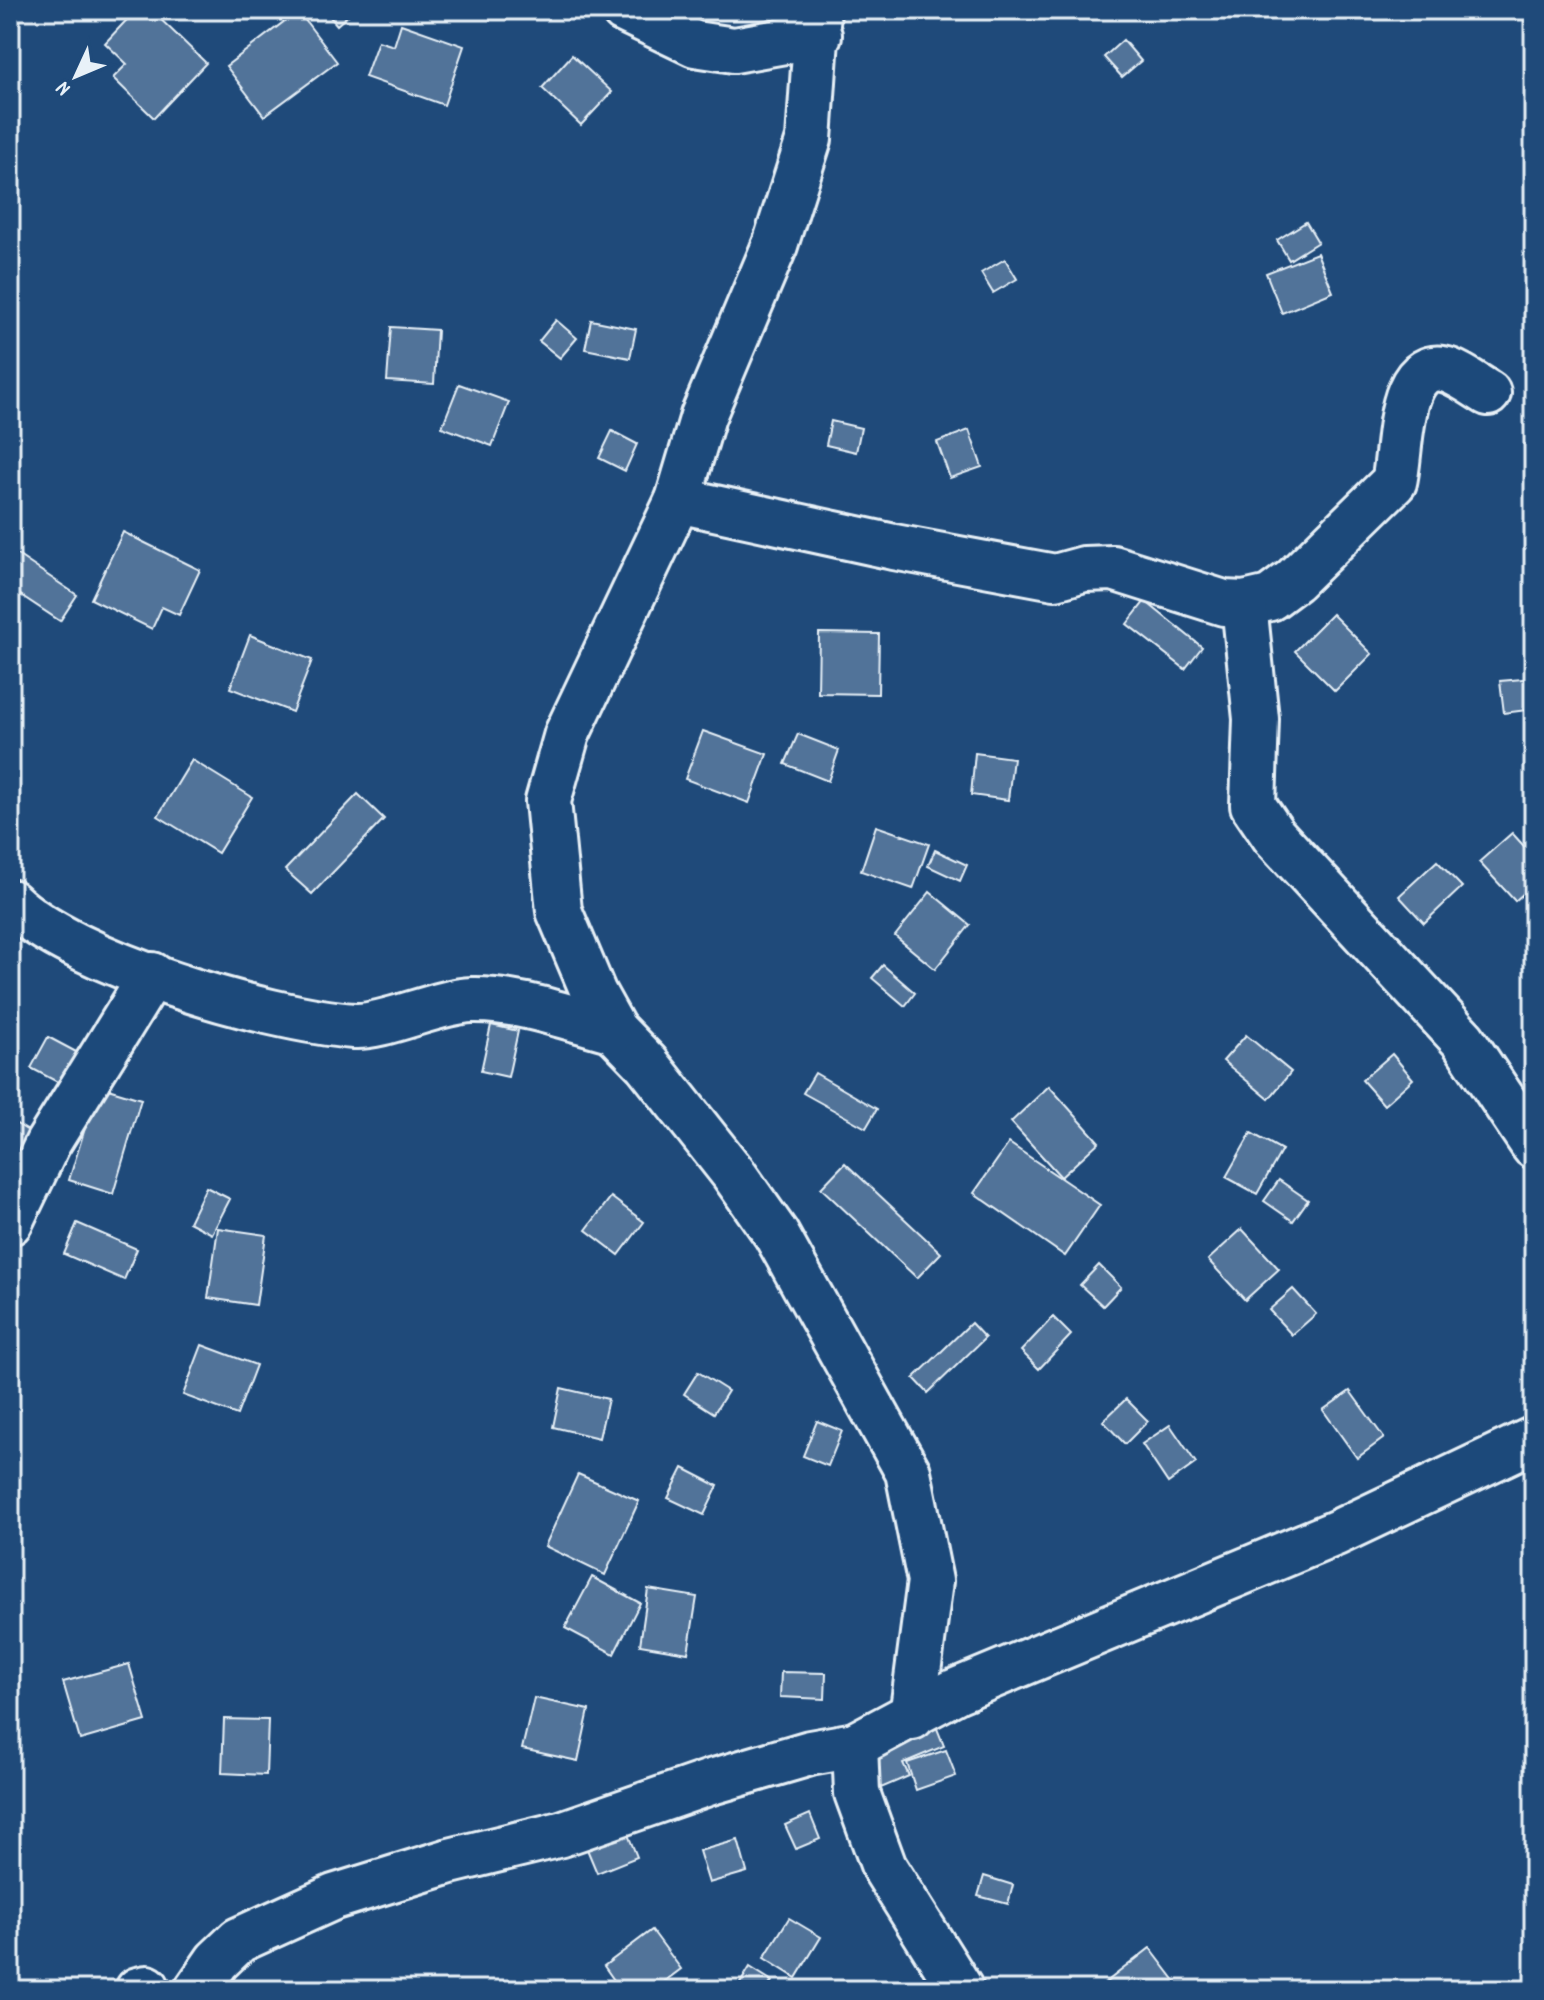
<svg xmlns="http://www.w3.org/2000/svg" width="1544" height="2000" font-family="Dekko,sans-serif">
<style>
.building{fill:#517399;stroke:#e8f1f8;stroke-width:2}
.lines{fill:none;stroke-linecap:round;stroke-linejoin:round}
.street-casing{stroke:#e8f1f8;stroke-width:50}
.secondary-casing{stroke:#e8f1f8;stroke-width:50}
.street{stroke:#1f4a7a;stroke-width:44}
.secondary{stroke:#1f4a7a;stroke-width:44}
</style>
<rect width="100%" height="100%" fill="#1f4a7a"/>
<filter id="ink" filterUnits="userSpaceOnUse"><feTurbulence type="fractalNoise" baseFrequency=".0125" numOctaves="2"/><feDisplacementMap in="SourceGraphic" scale="16" xChannelSelector="R" yChannelSelector="G"/><feConvolveMatrix kernelMatrix="1 2 1 2 8 2 1 2 1" color-interpolation-filters="sRGB"/></filter>
<g filter="url(#ink)">
<g class="building">
<polygon points="136,10 151,10 206,63 154,118 113,78 127,64 105,43"/>
<polygon points="324,10 354,10 337,25"/>
<polygon points="298,11 337,62 264,116 226,66"/>
<polygon points="401,24 464,46 444,105 365,77 378,41 394,46"/>
<polygon points="1123,40 1141,61 1122,77 1104,57"/>
<polygon points="572,55 612,92 581,125 542,88"/>
<polygon points="1306,222 1318,242 1289,260 1277,240"/>
<polygon points="1317,253 1333,292 1282,313 1266,273"/>
<polygon points="1005,259 1017,279 993,293 981,273"/>
<polygon points="556,320 577,338 560,358 539,341"/>
<polygon points="591,320 636,329 630,358 585,349"/>
<polygon points="391,327 437,330 434,384 387,381"/>
<polygon points="459,384 509,402 492,446 442,427"/>
<polygon points="831,421 861,428 856,452 826,445"/>
<polygon points="969,430 982,467 950,478 937,442"/>
<polygon points="612,431 637,444 625,471 599,458"/>
<polygon points="123,532 200,570 179,615 162,607 152,629 91,599"/>
<polygon points="16,554 77,595 60,621 10,588 10,564"/>
<polygon points="1145,601 1202,647 1185,669 1127,624"/>
<polygon points="1332,614 1372,654 1335,691 1295,651"/>
<polygon points="819,633 879,634 878,694 818,693"/>
<polygon points="250,635 312,660 292,712 230,688"/>
<polygon points="1534,678 1534,709 1504,713 1500,681"/>
<polygon points="703,731 767,754 749,803 685,779"/>
<polygon points="798,734 839,750 828,781 785,764"/>
<polygon points="975,753 1013,758 1008,800 971,795"/>
<polygon points="192,760 252,797 218,853 158,816"/>
<polygon points="358,794 384,819 312,894 285,870"/>
<polygon points="876,826 929,844 913,889 861,871"/>
<polygon points="1512,833 1534,857 1534,884 1515,901 1479,862"/>
<polygon points="935,850 967,865 960,881 928,866"/>
<polygon points="1437,861 1462,887 1424,923 1399,896"/>
<polygon points="930,892 970,925 935,969 895,936"/>
<polygon points="883,965 915,993 905,1006 872,978"/>
<polygon points="491,1025 518,1031 508,1077 481,1071"/>
<polygon points="1246,1035 1291,1072 1269,1099 1223,1061"/>
<polygon points="48,1037 80,1054 63,1085 31,1068"/>
<polygon points="1392,1054 1413,1079 1384,1105 1362,1080"/>
<polygon points="815,1073 877,1109 866,1128 803,1093"/>
<polygon points="98,1086 141,1099 113,1194 69,1180"/>
<polygon points="1049,1086 1099,1142 1061,1177 1011,1122"/>
<polygon points="10,1120 30,1132 10,1165"/>
<polygon points="1251,1133 1282,1150 1257,1194 1226,1177"/>
<polygon points="1009,1143 1100,1205 1065,1256 974,1193"/>
<polygon points="845,1163 941,1253 917,1278 821,1188"/>
<polygon points="1279,1180 1308,1200 1293,1221 1264,1201"/>
<polygon points="206,1187 230,1199 212,1234 189,1222"/>
<polygon points="611,1197 644,1222 619,1255 586,1230"/>
<polygon points="77,1223 137,1249 124,1280 64,1254"/>
<polygon points="218,1228 266,1235 256,1305 208,1298"/>
<polygon points="1242,1229 1279,1269 1245,1300 1208,1260"/>
<polygon points="1099,1265 1121,1287 1103,1306 1080,1285"/>
<polygon points="1293,1289 1316,1314 1292,1335 1269,1310"/>
<polygon points="1053,1317 1071,1335 1039,1369 1021,1351"/>
<polygon points="971,1323 985,1338 928,1393 914,1378"/>
<polygon points="202,1345 256,1365 237,1415 183,1395"/>
<polygon points="698,1372 728,1391 714,1413 684,1394"/>
<polygon points="561,1388 608,1399 599,1438 553,1427"/>
<polygon points="1350,1391 1384,1438 1357,1458 1323,1410"/>
<polygon points="1126,1399 1148,1421 1125,1444 1103,1421"/>
<polygon points="817,1421 842,1431 828,1466 803,1456"/>
<polygon points="1170,1425 1196,1463 1168,1483 1142,1444"/>
<polygon points="683,1468 718,1486 704,1515 668,1498"/>
<polygon points="578,1474 639,1501 605,1575 545,1546"/>
<polygon points="592,1577 640,1603 614,1654 565,1628"/>
<polygon points="648,1589 697,1597 688,1653 640,1645"/>
<polygon points="129,1664 146,1721 80,1740 63,1682"/>
<polygon points="781,1672 826,1673 825,1699 780,1697"/>
<polygon points="534,1698 589,1710 578,1761 522,1749"/>
<polygon points="932,1716 944,1746 903,1763 909,1776 881,1788 863,1744"/>
<polygon points="224,1719 268,1720 266,1775 222,1773"/>
<polygon points="946,1750 956,1776 916,1790 907,1763"/>
<polygon points="810,1814 820,1839 796,1849 785,1825"/>
<polygon points="625,1827 637,1857 597,1873 584,1842"/>
<polygon points="738,1840 747,1872 709,1883 699,1851"/>
<polygon points="984,1876 1013,1885 1008,1904 978,1896"/>
<polygon points="789,1918 821,1937 796,1978 764,1958"/>
<polygon points="652,1930 681,1969 653,1990 621,1990 604,1966"/>
<polygon points="1150,1948 1182,1990 1096,1990"/>
<polygon points="750,1967 772,1981 766,1990 736,1990"/>
</g>
<g class="lines">
<defs>
<g id="street">
<polyline points="624,10 695,44 734,50 819,35"/>
<polyline points="818,10 809,139 775,245 703,416 678,500 567,734 548,801 559,911 594,994 614,1030 647,1064 733,1173 776,1234 908,1472 930,1581 912,1717"/>
<path d="M678,500l216,47 161,30 29,-8 29,-1 111,35 20,1 26,-6 24,-18 100,-98c8,-30 2,-130 56,-111 13,5 26,15 38,22"/>
<polyline points="1244,604 1256,719 1253,805 1274,836 1463,1040 1534,1146"/>
<path d="M10,902c63,61 256,117 344,124 29,2 84,-25 118,-26 48,-1 97,18 142,30"/>
<polyline points="10,1222 48,1143 152,975"/>
<polyline points="855,1745 857,1793 884,1867 961,1990"/>
</g>
<g id="secondary">
<polyline points="138,1990 147,1988"/>
<polyline points="197,1990 217,1961 239,1940 334,1897 450,1861 561,1834 711,1782 810,1753 855,1745 956,1691 1336,1533 1534,1439"/>
</g>
</defs>
<use href="#street" class="street-casing"/>
<use href="#secondary" class="secondary-casing"/>
<use href="#street" class="street"/>
<use href="#secondary" class="secondary"/>
</g>
</g>
<rect width="1544" height="2000" fill="none" stroke="#1f4a7a" stroke-width="40"/>
<rect x="20" y="20" width="1504" height="1960" fill="none" stroke="#e8f1f8" stroke-width="3" filter="url(#ink)"/>
<g transform="translate(76 76) rotate(226)" stroke="#1f4a7a" stroke-width="6" paint-order="stroke">
<path d="M0-6L14 30L0 20L-14 30Z" fill="#e8f1f8"/>
<text y="-12" font-size="22" font-weight="bold" text-anchor="middle" fill="#e8f1f8">N</text>
</g>
</svg>
